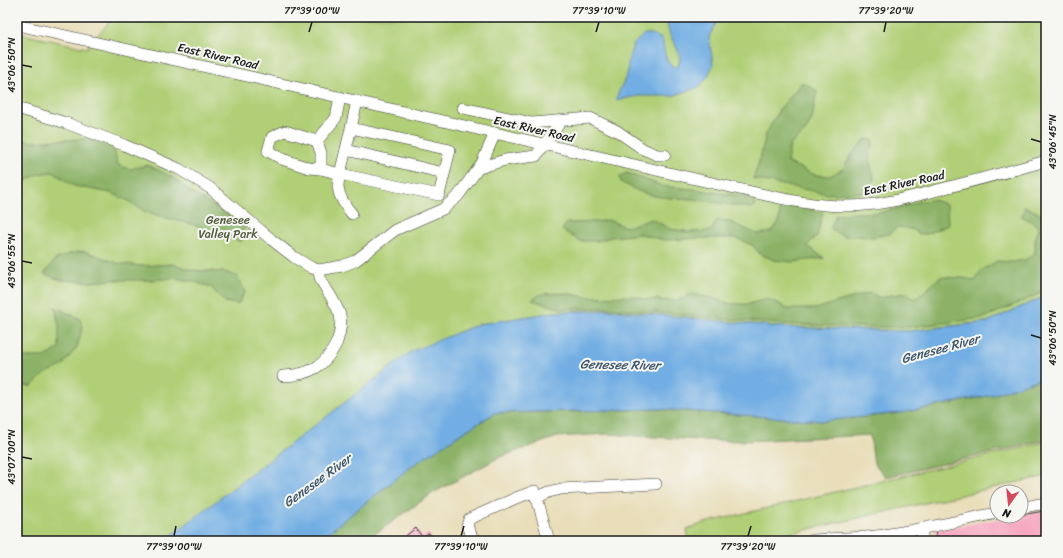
<svg xmlns="http://www.w3.org/2000/svg" width="1063" height="558" font-family="Sriracha,sans-serif">
<style>
.green{fill:#b0cf76;stroke:#667649}
.forest{fill:#8cb267;stroke:#546742}
.water{fill:#72aee3;stroke:#476580}
.building{fill:#f7a7c1}
.lines{fill:none;stroke-linecap:round;stroke-linejoin:round}
.minor-casing{stroke:#3b3934;stroke-width:12}
.minor{stroke:#fff;stroke-width:11}
.ticks{fill:none;stroke:#1c1c1c;stroke-width:1.5}
.labels{text-anchor:middle;stroke-width:4;stroke-linejoin:round;paint-order:stroke}
.street-label{font-size:12px;fill:#1c1c1c;stroke:#f6f6f2}
.park-label{font-size:12px;fill:#505b3c;stroke:#f6f6f2}
.water-label{font-size:13px;font-style:italic;fill:#3e566c;stroke:#f6f6f2}
.neatline{fill:none;stroke:#1c1c1c;stroke-width:1.5}
.ticks-label{font-size:10px;text-anchor:middle;fill:#1c1c1c}
</style>
<rect width="100%" height="100%" fill="#f6f6f2"/>
<filter id="ink" filterUnits="userSpaceOnUse"><feTurbulence type="fractalNoise" baseFrequency=".025" numOctaves="2"/><feDisplacementMap in="SourceGraphic" scale="8" xChannelSelector="R" yChannelSelector="G"/><feConvolveMatrix kernelMatrix="1 2 1 2 8 2 1 2 1" color-interpolation-filters="sRGB"/></filter>
<filter id="wash" filterUnits="userSpaceOnUse"><feTurbulence type="fractalNoise" baseFrequency=".012" numOctaves="4" result="noise"/><feDisplacementMap in="SourceGraphic" scale="16" xChannelSelector="R" yChannelSelector="G"/><feGaussianBlur stdDeviation="0.9" result="paint"/><feColorMatrix in="noise" values="0 0 0 0 0 0 0 0 0 0 0 0 0 0 0 0 0 1.4 0 .05"/><feComposite in="paint" operator="in"/></filter>
<g filter="url(#wash)">
<rect width="100%" height="100%" fill="#e9deb9"/>
<g class="green">
<polygon points="113,17 1046,17 1046,296 987,322 908,331 781,327 610,310 555,312 479,324 210,507 164,541 17,541 17,33 87,48"/>
<polygon points="1046,434 1046,476 756,541 689,541 687,529 704,523 1042,443"/>
</g>
<g class="forest">
<polygon points="802,82 817,91 812,119 806,131 790,145 787,162 815,175 830,176 843,169 852,154 866,139 873,140 870,163 874,178 870,192 828,194 753,179 760,159 766,134 779,110"/>
<polygon points="17,137 31,142 60,140 90,139 114,149 118,165 130,169 147,165 173,177 190,192 235,219 244,226 241,242 229,238 210,235 199,226 180,221 166,218 144,211 127,200 111,193 74,186 53,172 38,174 24,182 17,182"/>
<polygon points="627,173 662,186 693,189 733,195 751,199 756,205 751,208 693,199 669,198 654,196 638,191 621,182 620,176"/>
<polygon points="934,200 947,205 948,225 931,232 927,234 919,234 914,230 906,228 898,227 889,234 875,237 856,236 844,236 833,231 831,227 836,215 854,213 877,213 899,208 921,201"/>
<polygon points="802,206 823,213 817,236 807,246 824,258 810,260 792,262 774,260 760,254 752,245 736,238 706,238 663,240 641,234 611,237 597,241 580,241 562,230 567,223 597,222 608,220 626,227 652,219 670,229 690,232 711,231 717,220 728,221 757,234 771,232 779,222 780,207"/>
<polygon points="1025,206 1046,217 1046,288 1037,295 984,318 909,327 869,327 780,324 612,308 562,309 532,300 541,294 566,293 586,297 634,296 645,299 677,301 692,294 711,298 732,304 749,304 766,299 780,304 787,309 816,309 834,303 869,293 881,298 891,295 906,293 914,299 923,293 940,277 964,278 975,281 981,271 997,261 1012,262 1025,260 1035,253 1035,240 1039,228 1032,222 1022,216"/>
<polygon points="84,251 117,263 140,266 173,264 192,270 224,272 237,276 245,292 238,304 225,302 211,287 191,281 173,278 154,280 112,280 92,282 61,280 44,274 56,259 72,253"/>
<polygon points="55,307 79,318 83,326 77,347 62,366 44,374 32,386 17,386 17,357 43,357 59,349 59,327"/>
<polygon points="1046,377 1046,440 886,477 874,463 870,435 745,441 700,440 608,434 557,437 500,457 433,493 365,541 318,541 412,466 462,433 495,413 658,409 824,421 901,413 992,395"/>
</g>
<g class="water">
<path d="M671,17h69l-24,6 -7,14 4,28 -6,13 -8,9 -27,9h-33l-24,4 8,-17 5,-11v-11l5,-16 11,-11h7l11,5c2,7 3,23 9,26 1,1 6,2 7,2l2,-10 -3,-9 -7,-13 -3,-10z"/>
<polygon points="1046,296 1046,377 992,395 901,413 824,421 658,409 495,413 462,433 412,466 318,541 164,541 412,351 479,324 555,312 610,310 781,327 908,331 987,322"/>
</g>
<g id="blocks">
<g class="building">
<polygon points="1044,511 1046,521 1046,541 937,541 935,530 1014,516 1021,516 1021,515"/>
<polygon points="416,528 422,537 429,533 434,541 407,541 404,537"/>
<polygon points="905,538 906,541 891,541 891,540"/>
</g>
</g>
</g>
<g filter="url(#ink)">
<use href="#blocks" fill-opacity="0" stroke="#3b3934" stroke-width="1"/>
<g class="lines">
<defs>
<g id="minor">
<path d="M17,25l234,52 501,115c31,7 62,14 93,14 36,0 70,-10 104,-19 32,-8 65,-17 97,-26"/>
<path d="M340,97l-4,21 -19,23 -32,-10 -13,6 -4,14 14,8 27,9 12,1 19,5c-1,4 -2,9 -2,13 1,10 8,20 14,27"/>
<polyline points="17,108 66,123 124,145 179,169 210,188 272,240 294,257 312,268 319,270 342,266 355,261 395,230 443,209 458,196 482,163 495,133"/>
<polyline points="463,108 532,123 590,118 617,131 643,149 657,155 665,155"/>
<path d="M351,128l99,22 -11,45 -99,-21c6,-25 12,-49 17,-73"/>
<polyline points="317,141 321,153 321,169"/>
<polyline points="346,150 444,173"/>
<polyline points="479,168 505,160 536,156 562,120"/>
<path d="M283,376c26,-1 42,-9 54,-34 3,-9 5,-18 3,-27 -4,-12 -12,-23 -18,-33l-2,-5 -1,-7"/>
<polyline points="536,498 549,492 561,489 656,484"/>
<polyline points="1021,508 1039,504 1046,506"/>
<polyline points="921,529 923,541"/>
<polyline points="474,541 467,526 469,519 516,498 535,491 549,541"/>
<path d="M809,541c22,-4 45,-2 67,-5 41,-5 81,-15 121,-23"/>
</g>
</defs>
<use href="#minor" class="minor-casing"/>
<use href="#minor" class="minor"/>
</g>
</g>
<path class="ticks" d="M309,32l3,-10M596,32l3,-10M884,32l2,-10M22,65l10,2M1031,139l10,3M22,261l10,2M1031,335l10,3M22,457l10,2M174,536l2,-10M461,536l3,-10M748,536l3,-10"/>
<g class="labels">
<g class="street-label">
<text transform="translate(218 56) rotate(13)" y="4">East River Road</text>
<text transform="translate(534 129) rotate(13)" y="4">East River Road</text>
<text transform="translate(904 183) rotate(-12)" y="4">East River Road</text>
</g>
<g class="park-label">
<text x="228" y="224">Genesee<tspan x="228" dy="14">Valley Park</tspan></text>
</g>
<g class="water-label">
<text transform="translate(940 348) rotate(-15)" y="5">Genesee River</text>
<text transform="translate(620 364) rotate(1)" y="5">Genesee River</text>
<text transform="translate(317 480) rotate(-36)" y="5">Genesee River</text>
</g>
</g>
<rect width="1063" height="558" fill="none" stroke="#f6f6f2" stroke-width="44"/>
<g transform="translate(1009 504) rotate(195)"><circle r="19" fill="#f6f6f2" stroke="#9f9f9c"/>
<path d="M0-3L7 15L0 10L-7 15Z" fill="#d1495b"/>
<text y="-6" font-size="11" font-weight="bold" text-anchor="middle" fill="#1c1c1c">N</text>
</g>
<rect x="22" y="22" width="1019" height="514" class="neatline"/>
<g class="ticks-label">
<text x="312" y="14">77°39'00"W</text>
<text x="599" y="14">77°39'10"W</text>
<text x="886" y="14">77°39'20"W</text>
<text transform="translate(11 65) rotate(-90)" y="4">43°06'50"N</text>
<text transform="translate(1052 142) rotate(-90)" y="4">43°06'45"N</text>
<text transform="translate(11 261) rotate(-90)" y="4">43°06'55"N</text>
<text transform="translate(1052 338) rotate(-90)" y="4">43°06'50"N</text>
<text transform="translate(11 457) rotate(-90)" y="4">43°07'00"N</text>
<text x="174" y="550">77°39'00"W</text>
<text x="461" y="550">77°39'10"W</text>
<text x="748" y="550">77°39'20"W</text>
</g>
</svg>
